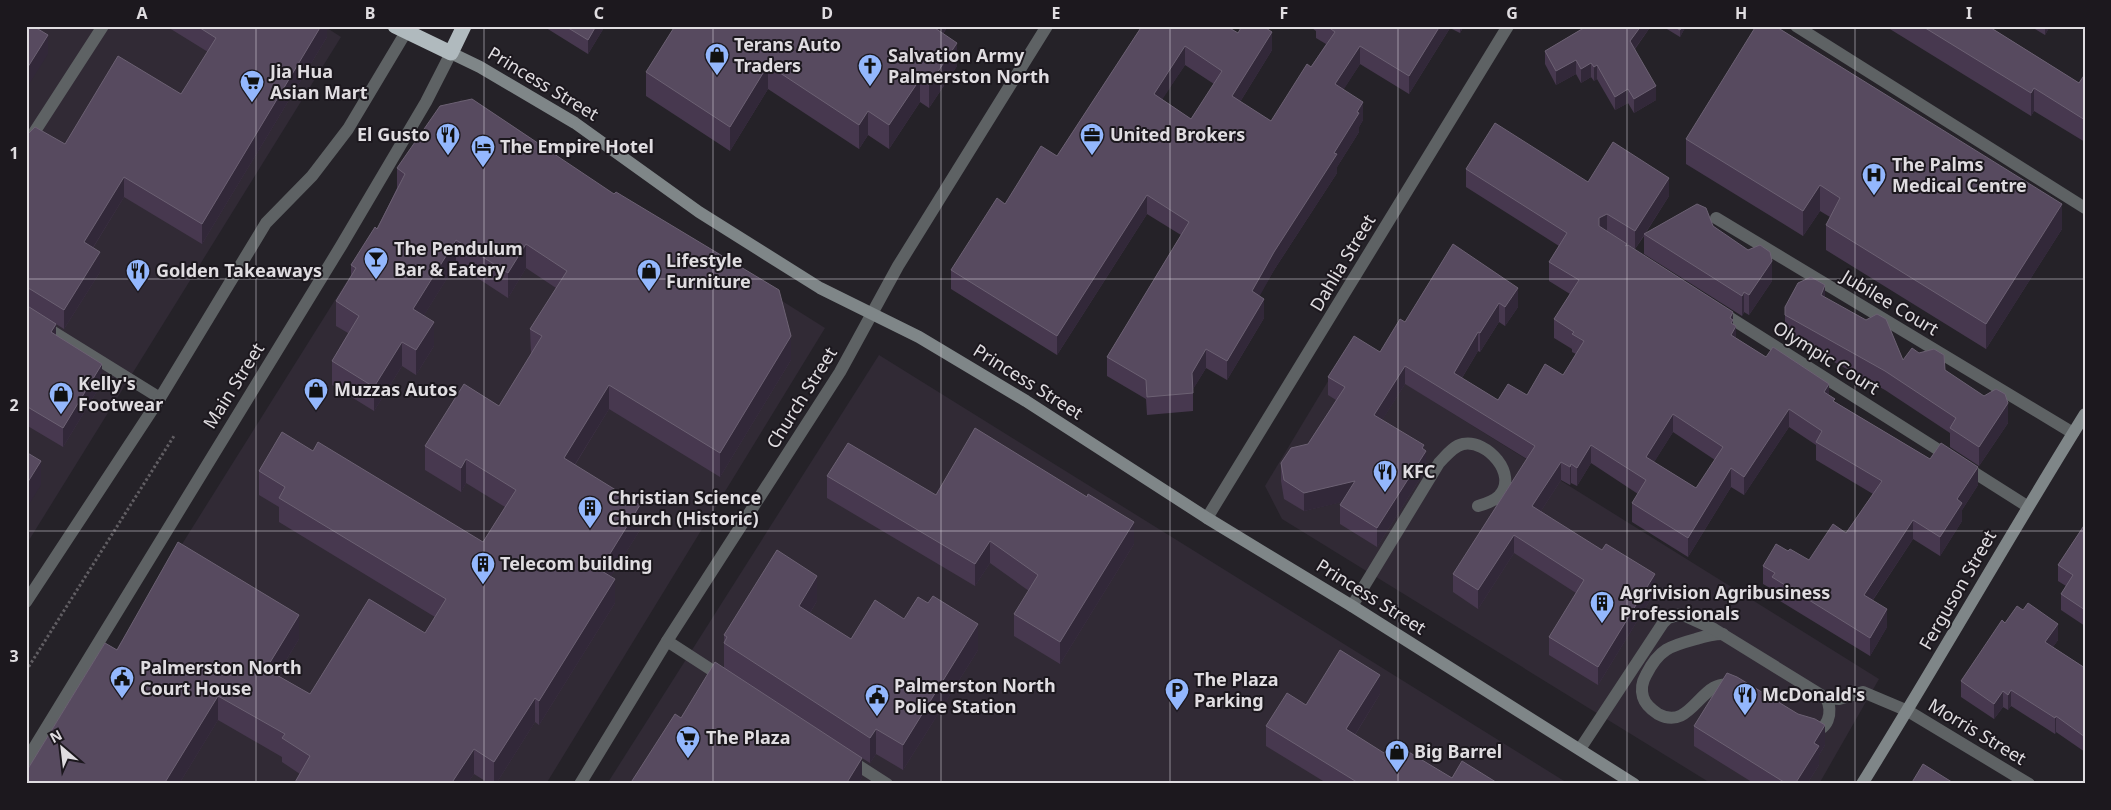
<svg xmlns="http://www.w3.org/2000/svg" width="2111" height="810" font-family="'Noto Sans',sans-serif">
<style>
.built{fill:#312a35}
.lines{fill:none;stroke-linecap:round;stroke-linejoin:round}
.path{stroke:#615e63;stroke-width:3;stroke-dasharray:2.5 2.5;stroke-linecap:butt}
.lane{stroke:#5e6264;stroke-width:12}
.street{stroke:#5e6264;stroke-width:12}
.secondary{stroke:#7f8688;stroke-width:12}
.highway{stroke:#b0babe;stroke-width:15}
.wall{fill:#47384f;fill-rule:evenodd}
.shaded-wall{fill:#322839}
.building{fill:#574a5f;stroke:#6c6173;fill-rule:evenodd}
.grid{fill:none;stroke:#e0dde1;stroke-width:1;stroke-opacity:0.55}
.labels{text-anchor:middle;stroke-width:4;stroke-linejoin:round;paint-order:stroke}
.poi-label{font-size:18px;font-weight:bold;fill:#e0dde1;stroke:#1c181e;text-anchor:start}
.street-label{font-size:18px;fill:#e0dde1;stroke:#1c181e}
.neatline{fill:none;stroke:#e0dde1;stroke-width:2}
.grid-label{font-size:16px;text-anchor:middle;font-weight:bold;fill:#e0dde1}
</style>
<rect width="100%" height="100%" fill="#252228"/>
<g class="built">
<polygon points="26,26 324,26 341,37 26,545"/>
<polygon points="461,99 825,328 546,784 37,784 105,667"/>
<polygon points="1348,348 1879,679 1819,784 1712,784 1282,519 1265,486"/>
<polygon points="879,355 1569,784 607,784"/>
</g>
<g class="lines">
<polyline class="path" points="26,671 174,436"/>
<g class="lane">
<polyline points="1796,26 2085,208"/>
<polyline points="26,145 103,26"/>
<polyline points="26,315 160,398"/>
<path d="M1352,606l87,-143c7,-7 14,-17 24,-19 24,-5 56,31 36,52 -5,5 -14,8 -21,10"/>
<path d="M1723,634c-9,0 -18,2 -27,5 -26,7 -37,10 -50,36 -4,7 -5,15 -3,22 2,7 9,13 15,17 35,19 43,-40 76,-28"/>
<polyline points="667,641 724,678"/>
<path d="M1809,730c19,4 25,-19 17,-32"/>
<polyline points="1580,749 1663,623 1668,618 1681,614 1714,629 1826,698 1839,699 1863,692 1908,711"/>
<polyline points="848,759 887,784"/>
</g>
<g class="street">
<polyline points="1716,218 2073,433"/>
<polyline points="1721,312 2027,506"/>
<polyline points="1207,518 1508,26"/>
<polyline points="26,602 160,398 266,223 312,176 348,129 406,32"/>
<polyline points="1908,711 2029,784"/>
<polyline points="26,761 341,246 426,102 451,53"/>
<polyline points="580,784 667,641 840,372 898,266 1047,26"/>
</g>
<g class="secondary">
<polyline points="451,53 480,67 575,123 699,212 820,288 919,337 1026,401 1207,518 1352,606 1634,784"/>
<path d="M1862,784c76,-122 147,-248 223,-370"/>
</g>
<polyline class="highway" points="395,26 451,53 464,26"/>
</g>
<g class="wall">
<polygon points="166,26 327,26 327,37 202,244 124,197 93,248 100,272 64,329 56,324 56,335 102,383 63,447 26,425 26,133 65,144 181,94 208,52"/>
<polygon points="543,26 605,26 588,54"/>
<polygon points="948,26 943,34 957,66 929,108 920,102 889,149 868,135 859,149 768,89 730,151 646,96 646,72"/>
<path d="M1142,26l96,7 34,17 -32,52 31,19 40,-54 15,-23 -10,-6v-7l-7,-5h155l-4,7 -10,-5 -41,66 -49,-30 -17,26 20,30 -4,7v5l-22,35v6l-63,97 -15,26 5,22 -37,62 -21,-12 -13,21v22l-46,4 -1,-16 -39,-23v-19l74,-122 -34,-21 -90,141 -106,-66v-19l54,-66 52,-48zM1185,65l29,19 -23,35 -29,-20z"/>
<polygon points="1587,26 1651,26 1635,49 1656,100 1634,113 1628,103 1615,110 1597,79 1594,81 1591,77 1581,83 1576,74 1556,85 1545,64 1545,51"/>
<polygon points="1662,26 1686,26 1680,37"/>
<polygon points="1885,26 1988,26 2079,83 2085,74 2085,142 2034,111 2031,116"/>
<polygon points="2030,26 2050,26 2045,35"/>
<polygon points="1686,139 2062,229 1986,349 1826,250 1826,225 1830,217 1820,211 1803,236 1686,164"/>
<polygon points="397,168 791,360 720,477 609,409 575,465 640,530 611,576 615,603 539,725 535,722 496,784 490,784 474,774 467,784 294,784 300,774 282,762 282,757 218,720 179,784 26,784 117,650 299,639 277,675 310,694 425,633 435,617 279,522 279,507 259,495 259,471 313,451 483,542 505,507 466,483 461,492 425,470 425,446 499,406 531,354 530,329 556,288 526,268 508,298 456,264 424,315 434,346 416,375 402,366 374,411 332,385 332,361 348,333 336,326 336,301 351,277 351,265 377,229 397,188"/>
<path d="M1466,169l122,13 81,14 -24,38 68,-8 59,55 -23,34 -5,-3 -2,4 -98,-62v-18l-9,13 -15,-9 7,6 106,78 3,14 30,19 63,39 6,6 95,57 48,26 -16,25v11l-22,35 -27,-17 -40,61 14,27 -17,29 -98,-60v-7l-9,-5v-18l25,-15 21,9 37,-27 27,-39 -57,-34v-15l-27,-18 -45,68 -13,-8 -43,70 -56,-35v-19l6,-9 -47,-31 -14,23 -6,-3 -1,2 -9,-5 -20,31 114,81 -57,93 -49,-30v-18l27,-44 -62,-40 -36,56 -25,-17v-18l74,-115 -122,-75 -23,36 42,30 2,19 -49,78 -37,-23v-19l1,-3 -37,9 -20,-12 -3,-18v-18l27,-19 28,-44 -8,-5v-18l52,-25 25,-30 48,-78 65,63 -13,19 -6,-4 -19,30 -2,-1 -16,27 36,22 29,-5 36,-20 13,-21 -4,-2v-3l-18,-11v-19l16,-25 -21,-13v-19l10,-16 -93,-59zM1673,432l42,28 -19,28 -42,-26z"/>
<polygon points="1825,297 1903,360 1919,353 1945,370 2008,423 1979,466 1950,447 1950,433 1885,390 1785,335 1785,307"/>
<polygon points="827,476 936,495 1134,544 1060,664 1014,636 1014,614 1029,591 990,563 975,586 827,498"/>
<polygon points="2085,524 2085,626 2061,610 2061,594 2066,586 2058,581 2058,565"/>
<polygon points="817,601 810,613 851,639 904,619 978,650 903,770 876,754 870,763 862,758 862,777 858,784 630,784 681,718 724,668 724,635"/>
<polygon points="2005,623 2058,640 2053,647 2085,668 2085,752 2056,732 2055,734 2011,706 2008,710 2003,707 1994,719 1961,697 1961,681"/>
<polygon points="1380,694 1355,735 1384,753 1452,778 1499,784 1328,784 1266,746 1266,726 1306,705"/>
<polygon points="1694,726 1825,745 1819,755 1819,765 1807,784 1755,784 1694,746"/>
</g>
<g class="shaded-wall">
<polygon points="321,26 327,26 327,37 202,244 202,224"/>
<polygon points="596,26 605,26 588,54 588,40"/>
<polygon points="932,26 948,26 932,50"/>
<polygon points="1440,26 1450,26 1450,28 1409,94 1409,76"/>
<polygon points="1460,26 1464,26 1460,33"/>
<polygon points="1641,26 1651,26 1630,55 1630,41"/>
<polygon points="1682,26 1686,26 1680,37 1680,30"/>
<polygon points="2045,26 2050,26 2045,35"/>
<polygon points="1272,32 1272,50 1232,115 1232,96"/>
<polygon points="48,35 48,54 26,89 26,70"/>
<polygon points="957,43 957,66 929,108 929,85"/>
<polygon points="1185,46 1185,65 1154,112 1154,94"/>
<polygon points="1360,46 1360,64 1335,103 1335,84"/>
<polygon points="1576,60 1576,74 1556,85 1556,71"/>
<polygon points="1591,63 1591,77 1581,83 1581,69"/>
<polygon points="768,65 768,89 730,151 730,127"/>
<polygon points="1597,65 1597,79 1594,81 1594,67"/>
<polygon points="920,79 920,102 889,149 889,125"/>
<polygon points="1656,86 1656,100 1634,113 1634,99"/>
<polygon points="2034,88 2034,111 2031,116 2031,93"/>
<polygon points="1628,89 1628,103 1615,110 1615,97"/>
<polygon points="1363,102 1363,120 1359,127 1359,132 1337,167 1337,173 1274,270 1252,310 1252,291 1274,252"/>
<polygon points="868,111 868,135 859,149 859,125"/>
<polygon points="124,177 124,197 84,262 84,242"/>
<polygon points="1669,178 1669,196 1635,249 1635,231"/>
<polygon points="1820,185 1820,211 1803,236 1803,211"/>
<polygon points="1147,195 1147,214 1057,355 1057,336"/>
<polygon points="2062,204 2062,229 1986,349 1986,324"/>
<polygon points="1607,214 1607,232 1599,236 1599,218"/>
<polygon points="456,240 456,264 413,333 413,309"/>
<polygon points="526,244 526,268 508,298 508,273"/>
<polygon points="100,252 100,272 64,329 64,310"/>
<polygon points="1772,261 1772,281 1749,315 1749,295"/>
<polygon points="1825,285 1825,305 1821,295"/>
<polygon points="1518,288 1518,307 1505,326 1505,307"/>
<polygon points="1744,292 1744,312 1742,316 1742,296"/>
<polygon points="1264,299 1264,318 1227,380 1227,361"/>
<polygon points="1499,303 1499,322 1480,352 1480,333"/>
<polygon points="1733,312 1733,330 1736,326 1736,344 1731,353 1730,318"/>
<polygon points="434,322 434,346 416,375 416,350"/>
<polygon points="56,324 56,343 51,332"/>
<polygon points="1478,332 1478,351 1454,391 1454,373"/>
<polygon points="791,336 791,360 720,477 720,453"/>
<polygon points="402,342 402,366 374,411 374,387"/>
<polygon points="1206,349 1206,368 1192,391 1192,373"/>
<polygon points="102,364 102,383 63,447 63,428"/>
<polygon points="1405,366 1405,384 1374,433 1374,415"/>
<polygon points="1829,384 1829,402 1824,392"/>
<polygon points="609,385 609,409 564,482 564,458"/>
<polygon points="2008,403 2008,423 1979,466 1979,447"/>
<polygon points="1789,409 1789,427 1744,495 1744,477"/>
<polygon points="1673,414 1673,432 1646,475 1646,457"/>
<polygon points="1424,445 1424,453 1426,451 1426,469 1377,547 1377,528"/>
<polygon points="1591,445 1591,463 1577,486 1577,468"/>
<polygon points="466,459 466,483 461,492 461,468"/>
<polygon points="41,461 41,485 26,509 26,485"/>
<polygon points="1561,462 1561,480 1532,525 1532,506"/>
<polygon points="1571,464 1571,483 1570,485 1570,467"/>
<polygon points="1978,467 1978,485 1962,510 1962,521 1940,556 1940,537 1957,499"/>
<polygon points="1731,468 1731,487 1688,557 1688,538"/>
<polygon points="1355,481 1355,499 1304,511 1304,493"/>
<polygon points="640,505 640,530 600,594 600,570"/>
<polygon points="1913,520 1913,539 1864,613 1864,595"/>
<polygon points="1134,522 1134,544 1060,664 1060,642"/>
<polygon points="1514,535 1514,553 1478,609 1478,590"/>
<polygon points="990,541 990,563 975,586 975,564"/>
<polygon points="1655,574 1655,592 1598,685 1598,667"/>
<polygon points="817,576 817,601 799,631 799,606"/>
<polygon points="615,579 615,603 539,725 539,701"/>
<polygon points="1887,609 1887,627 1870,656 1870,638"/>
<polygon points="299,615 299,639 266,693 266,669"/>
<polygon points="978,624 978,650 903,770 903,745"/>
<polygon points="2058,624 2058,640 2045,658 2045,642"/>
<polygon points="1380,675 1380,694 1346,749 1346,729"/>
<polygon points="2011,690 2011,706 2008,710 2008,695"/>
<polygon points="2003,691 2003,707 1994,719 1994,704"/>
<polygon points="218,696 218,720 179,784 164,784"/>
<polygon points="535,698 535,722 496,784 494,784 494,762"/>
<polygon points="2056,716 2056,732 2055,734 2055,718"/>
<polygon points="1825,725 1825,745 1819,755 1819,765 1807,784 1795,784 1814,743"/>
<polygon points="876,729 876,754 870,763 870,738"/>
<polygon points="474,749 474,774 467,784 451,784"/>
<polygon points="862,758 862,777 858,784 846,784"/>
</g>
<g class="building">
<polygon points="26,26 33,26 48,35 26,70"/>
<polygon points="197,26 321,26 202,224 124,177 84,242 100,252 64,310 30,289 26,288 26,133 29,133 35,127 65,144 118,56 181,94 216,38"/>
<polygon points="565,26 596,26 588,40"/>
<polygon points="675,26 932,26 957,43 929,85 920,79 889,125 868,111 859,125 768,65 730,127 646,72"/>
<path d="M1142,26h84l12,7 4,-7h21l9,6 -40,64 39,25 36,-57 4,3 24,-35 -8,-6h113l-31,50 -49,-30 -25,38 28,18 -6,10 2,1 -25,40 3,1 -63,98 -22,39 12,8 -37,62 -21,-12 -14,24 1,20 -46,4 -1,-17 -39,-23 82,-135 -42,-27 -90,141 -106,-66 46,-72 8,6 36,-58 16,10zM1185,46l37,25 -31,48 -37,-25z"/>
<polygon points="1587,26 1641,26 1630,41 1656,86 1634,99 1628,89 1615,97 1597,65 1594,67 1591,63 1581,69 1576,60 1556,71 1545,51"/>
<polygon points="1673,26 1682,26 1680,30"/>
<polygon points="1756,26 1775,26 2062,204 1986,324 1826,225 1840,198 1820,185 1803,211 1686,139"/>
<polygon points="1922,26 1988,26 2079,83 2085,74 2085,120 2034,88 2031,93"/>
<polygon points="472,99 614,194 616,192 779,290 791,336 720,453 609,385 564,458 640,505 600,570 615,579 539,701 535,698 494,762 474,749 451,784 294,784 310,756 282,738 285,734 218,696 164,784 26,784 26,772 105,643 117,650 178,542 299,615 266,669 310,694 369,599 425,633 446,599 279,498 285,487 259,471 282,432 313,451 318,442 483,542 516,490 466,459 461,468 425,446 464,384 499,406 542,336 530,329 567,271 526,244 508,273 456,240 413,309 434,322 416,350 402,342 374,387 332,361 359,316 336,301 356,268 351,265 375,227 377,229 405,174 397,168 440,106"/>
<path d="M1495,123l93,59 25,-40 56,36 -34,53 -28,-17 -8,4v8l28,18 -2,2 3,-1 105,67 -3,6 3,2 -2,3 5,3 -5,9 35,22 7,-10 56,37 -5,8 11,7 -2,2 97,58 11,-16 37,24 -21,32 5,4 -22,34 -27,-17 -49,75 23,14 -17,29 -98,-61 3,-4 -12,-7 13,-22 12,7 2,-2 19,11 24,-36 13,9 36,-52 -66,-39 6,-11 -33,-22 -45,68 -13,-9 -43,70 -56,-35 14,-23 -55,-35 -14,23 -6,-4 -1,3 -9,-5 -29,44 70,44 4,-6 49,30 -57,93 -49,-30 35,-57 -70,-45 -36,55 -25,-16 82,-128 -130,-80 -31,49 50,30 -2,3 4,3 -49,77 -37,-23 15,-24 -51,12 -20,-13 -3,-17 10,-15 17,-4 37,-57 -17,-10 26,-41 26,16 20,-33 5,3 48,-78 65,44 -13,19 -6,-4 -19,30 -2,-1 -24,41 44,27 10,-16 19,11 18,-31 18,11 21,-34 -12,-7 2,-2 -20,-13 25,-39 -30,-18 18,-29 -101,-64zM1673,414l50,33 -27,41 -50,-31z"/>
<polygon points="1697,204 1706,208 1713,226 1748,250 1760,245 1770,252 1772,261 1749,295 1744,292 1742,296 1644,234"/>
<polygon points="1811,277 1825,285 1821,295 1866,320 1877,314 1886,319 1903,360 1912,348 1919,353 1934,349 1944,355 1945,370 1984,396 1996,389 2005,394 2008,403 1979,447 1950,428 1956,418 1885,371 1785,315 1785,307 1798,283"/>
<polygon points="26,305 56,324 51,332 102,364 63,428 26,406"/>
<polygon points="975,428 1087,497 1088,494 1134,522 1060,642 1014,614 1038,575 990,541 975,564 827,476 848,443 936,495"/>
<polygon points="26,452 41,461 26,485"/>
<polygon points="2085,524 2085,610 2061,594 2073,575 2058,565"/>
<polygon points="777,550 817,576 799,606 851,639 875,600 904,619 918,597 928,603 933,596 978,624 903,745 876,729 870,738 724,643 727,637 724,635"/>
<polygon points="2028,603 2058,624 2045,642 2085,668 2085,737 2056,716 2055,718 2011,690 2008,695 2003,691 1994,704 1961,681 2002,620 2005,623 2017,606 2023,610"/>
<polygon points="1340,650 1380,675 1346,729 1384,753 1392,742 1452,778 1462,761 1499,784 1360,784 1266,726 1287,693 1306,705"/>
<polygon points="715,662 862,758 846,784 630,784 675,714 681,718"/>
<polygon points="1727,673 1737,677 1798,714 1815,719 1825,725 1814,743 1819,746 1795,784 1787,784 1694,726"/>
<polygon points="1923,764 1955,784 1911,784"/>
</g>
<path class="grid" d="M256,26v758M484,26v758M713,26v758M941,26v758M1170,26v758M1398,26v758M1627,26v758M1855,26v758M26,279h2059M26,531h2059"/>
<defs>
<symbol id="shop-pin" viewBox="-11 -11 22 30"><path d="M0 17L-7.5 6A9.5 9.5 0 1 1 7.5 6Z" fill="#93b7fd" stroke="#1c181e"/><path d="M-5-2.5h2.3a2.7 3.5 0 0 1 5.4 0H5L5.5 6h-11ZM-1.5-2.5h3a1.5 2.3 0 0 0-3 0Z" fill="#111"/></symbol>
<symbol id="church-pin" viewBox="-11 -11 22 30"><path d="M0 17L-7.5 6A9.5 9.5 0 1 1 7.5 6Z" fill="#93b7fd" stroke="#1c181e"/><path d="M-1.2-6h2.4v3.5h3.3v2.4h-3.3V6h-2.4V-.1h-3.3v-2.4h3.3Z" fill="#111"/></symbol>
<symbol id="supermarket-pin" viewBox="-11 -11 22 30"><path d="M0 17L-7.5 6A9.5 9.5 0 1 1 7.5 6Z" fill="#93b7fd" stroke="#1c181e"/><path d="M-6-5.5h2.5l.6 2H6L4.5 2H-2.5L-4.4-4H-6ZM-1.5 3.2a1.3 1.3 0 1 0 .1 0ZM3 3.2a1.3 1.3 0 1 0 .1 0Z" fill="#111"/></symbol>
<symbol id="restaurant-pin" viewBox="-11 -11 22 30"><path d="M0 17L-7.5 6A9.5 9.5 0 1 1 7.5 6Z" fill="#93b7fd" stroke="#1c181e"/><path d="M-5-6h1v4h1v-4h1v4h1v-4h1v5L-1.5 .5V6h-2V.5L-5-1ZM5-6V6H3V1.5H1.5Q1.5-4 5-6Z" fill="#111"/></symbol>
<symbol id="office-pin" viewBox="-11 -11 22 30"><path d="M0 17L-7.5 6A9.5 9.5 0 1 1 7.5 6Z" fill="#93b7fd" stroke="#1c181e"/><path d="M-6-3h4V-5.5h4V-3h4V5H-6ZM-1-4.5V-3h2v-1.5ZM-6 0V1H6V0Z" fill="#111"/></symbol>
<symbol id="hotel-pin" viewBox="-11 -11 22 30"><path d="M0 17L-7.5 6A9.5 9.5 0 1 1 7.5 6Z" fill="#93b7fd" stroke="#1c181e"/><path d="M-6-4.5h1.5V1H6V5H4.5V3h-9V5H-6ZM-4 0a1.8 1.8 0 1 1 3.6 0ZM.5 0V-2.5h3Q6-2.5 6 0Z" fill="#111"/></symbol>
<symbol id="hospital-pin" viewBox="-11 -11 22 30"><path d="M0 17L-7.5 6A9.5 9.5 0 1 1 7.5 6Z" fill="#93b7fd" stroke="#1c181e"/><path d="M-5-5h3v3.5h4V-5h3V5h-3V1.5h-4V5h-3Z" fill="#111"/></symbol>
<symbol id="bar-pin" viewBox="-11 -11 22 30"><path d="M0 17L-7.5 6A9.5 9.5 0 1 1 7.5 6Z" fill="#93b7fd" stroke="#1c181e"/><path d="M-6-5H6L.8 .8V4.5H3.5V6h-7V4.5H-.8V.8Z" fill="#111"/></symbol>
<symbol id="building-pin" viewBox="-11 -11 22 30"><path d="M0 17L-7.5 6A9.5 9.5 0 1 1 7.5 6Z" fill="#93b7fd" stroke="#1c181e"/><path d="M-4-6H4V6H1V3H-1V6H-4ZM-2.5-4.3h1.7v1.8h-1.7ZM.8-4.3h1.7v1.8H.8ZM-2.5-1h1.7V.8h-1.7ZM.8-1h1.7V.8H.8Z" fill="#111"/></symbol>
<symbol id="civic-pin" viewBox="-11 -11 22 30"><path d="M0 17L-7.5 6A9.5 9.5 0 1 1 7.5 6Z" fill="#93b7fd" stroke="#1c181e"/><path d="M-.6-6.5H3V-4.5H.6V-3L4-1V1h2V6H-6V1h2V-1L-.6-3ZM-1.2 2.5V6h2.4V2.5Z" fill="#111"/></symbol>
<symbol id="parking-pin" viewBox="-11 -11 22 30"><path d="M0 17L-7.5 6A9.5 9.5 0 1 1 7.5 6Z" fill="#93b7fd" stroke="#1c181e"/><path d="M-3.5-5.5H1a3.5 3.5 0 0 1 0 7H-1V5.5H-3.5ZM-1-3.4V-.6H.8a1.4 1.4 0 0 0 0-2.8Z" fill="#111"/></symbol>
</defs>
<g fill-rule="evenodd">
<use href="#shop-pin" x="703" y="41" width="28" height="38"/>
<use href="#church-pin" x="856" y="52" width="28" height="38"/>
<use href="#supermarket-pin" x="238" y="68" width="28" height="38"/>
<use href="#restaurant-pin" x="434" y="121" width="28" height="38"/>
<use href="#office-pin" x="1078" y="121" width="28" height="38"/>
<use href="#hotel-pin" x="469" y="133" width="28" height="38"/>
<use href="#hospital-pin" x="1860" y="161" width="28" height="38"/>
<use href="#bar-pin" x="362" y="245" width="28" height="38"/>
<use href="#restaurant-pin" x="124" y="257" width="28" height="38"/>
<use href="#shop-pin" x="635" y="257" width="28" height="38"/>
<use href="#shop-pin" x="302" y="376" width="28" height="38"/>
<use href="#shop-pin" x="47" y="380" width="28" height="38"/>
<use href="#restaurant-pin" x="1371" y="458" width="28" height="38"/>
<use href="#building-pin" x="576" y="494" width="28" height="38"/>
<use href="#building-pin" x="469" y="550" width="28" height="38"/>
<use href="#building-pin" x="1588" y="589" width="28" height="38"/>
<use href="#civic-pin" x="108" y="664" width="28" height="38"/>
<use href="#parking-pin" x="1163" y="676" width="28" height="38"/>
<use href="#restaurant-pin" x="1731" y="681" width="28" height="38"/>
<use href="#civic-pin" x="863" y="682" width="28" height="38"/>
<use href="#supermarket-pin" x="674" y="724" width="28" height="38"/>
<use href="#shop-pin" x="1383" y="738" width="28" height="38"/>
</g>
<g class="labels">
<g class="poi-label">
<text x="734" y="51">Terans Auto<tspan x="734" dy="21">Traders</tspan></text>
<text x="888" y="62">Salvation Army<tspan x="888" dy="21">Palmerston North</tspan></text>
<text x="270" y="78">Jia Hua<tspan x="270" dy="21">Asian Mart</tspan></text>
<text x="430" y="141" text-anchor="end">El Gusto</text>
<text x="1110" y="141">United Brokers</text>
<text x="500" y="153">The Empire Hotel</text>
<text x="1892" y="171">The Palms<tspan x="1892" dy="21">Medical Centre</tspan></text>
<text x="394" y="255">The Pendulum<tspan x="394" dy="21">Bar &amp; Eatery</tspan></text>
<text x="666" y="267">Lifestyle<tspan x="666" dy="21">Furniture</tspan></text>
<text x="156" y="277">Golden Takeaways</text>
<text x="78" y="390">Kelly's<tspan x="78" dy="21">Footwear</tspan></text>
<text x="334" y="396">Muzzas Autos</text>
<text x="1402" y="478">KFC</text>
<text x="608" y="504">Christian Science<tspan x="608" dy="21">Church (Historic)</tspan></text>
<text x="500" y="570">Telecom building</text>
<text x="1620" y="599">Agrivision Agribusiness<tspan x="1620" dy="21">Professionals</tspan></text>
<text x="140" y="674">Palmerston North<tspan x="140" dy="21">Court House</tspan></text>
<text x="1194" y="686">The Plaza<tspan x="1194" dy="21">Parking</tspan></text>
<text x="894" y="692">Palmerston North<tspan x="894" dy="21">Police Station</tspan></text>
<text x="1762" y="701">McDonald's</text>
<text x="706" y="744">The Plaza</text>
<text x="1414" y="758">Big Barrel</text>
</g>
<g class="street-label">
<text transform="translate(543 84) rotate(31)" y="6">Princess Street</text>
<text transform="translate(1343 263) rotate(-59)" y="6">Dahlia Street</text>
<text transform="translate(1890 303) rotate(31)" y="6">Jubilee Court</text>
<text transform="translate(1826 358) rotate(32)" y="6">Olympic Court</text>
<text transform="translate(1028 382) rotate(32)" y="6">Princess Street</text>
<text transform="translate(234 386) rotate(-58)" y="6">Main Street</text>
<text transform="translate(802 398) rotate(-58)" y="6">Church Street</text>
<text transform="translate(1958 590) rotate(-60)" y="6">Ferguson Street</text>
<text transform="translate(1371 597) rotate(32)" y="6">Princess Street</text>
<text transform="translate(1977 732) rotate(31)" y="6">Morris Street</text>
</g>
</g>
<rect width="2111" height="810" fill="none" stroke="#1c181e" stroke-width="55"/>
<g transform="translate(62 748) rotate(332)" stroke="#1c181e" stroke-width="4" paint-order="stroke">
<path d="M0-4L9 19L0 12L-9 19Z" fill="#e0dde1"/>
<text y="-8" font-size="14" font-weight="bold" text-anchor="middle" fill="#e0dde1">N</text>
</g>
<rect x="28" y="28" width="2056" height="754" class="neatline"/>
<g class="grid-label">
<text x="142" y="19">A</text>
<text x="370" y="19">B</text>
<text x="599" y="19">C</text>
<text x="827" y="19">D</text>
<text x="1056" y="19">E</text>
<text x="1284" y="19">F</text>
<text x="1512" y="19">G</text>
<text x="1741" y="19">H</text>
<text x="1969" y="19">I</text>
<text x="14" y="159">1</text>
<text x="14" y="411">2</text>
<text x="14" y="662">3</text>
</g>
</svg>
